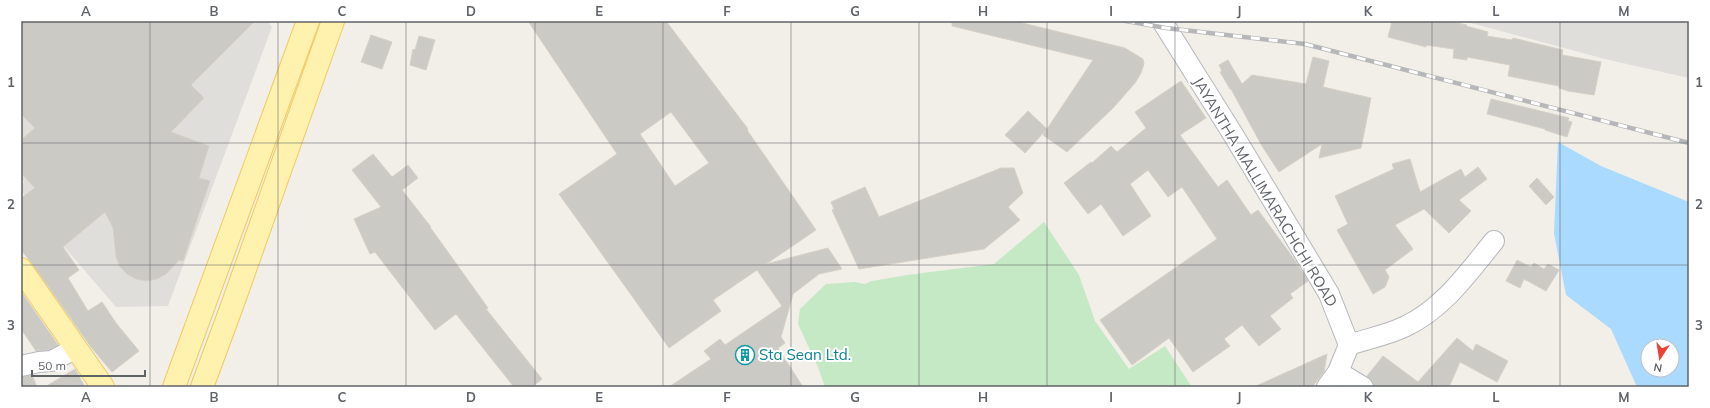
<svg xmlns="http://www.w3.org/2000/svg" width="1710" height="408" font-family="Mulish,sans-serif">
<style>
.industrial{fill:#e0deda}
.green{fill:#c5e8c5}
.water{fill:#aadaff;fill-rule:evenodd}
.building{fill:#cccac5;stroke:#d6d1c6;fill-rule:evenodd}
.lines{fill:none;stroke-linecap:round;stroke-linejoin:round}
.minor-casing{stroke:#b5b8bc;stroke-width:22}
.major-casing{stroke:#f2c960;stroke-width:24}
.minor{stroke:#fff;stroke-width:20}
.major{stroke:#fff2af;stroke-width:22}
.rail-casing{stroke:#b6b7b8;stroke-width:4.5}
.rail{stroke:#fff;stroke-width:3;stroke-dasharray:9;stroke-linecap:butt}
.grid{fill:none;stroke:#5f6368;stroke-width:1;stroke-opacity:0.55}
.labels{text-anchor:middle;stroke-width:4;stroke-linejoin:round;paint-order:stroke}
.street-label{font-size:15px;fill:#5f6368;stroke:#fff}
.culture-label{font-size:15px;fill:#0d838f;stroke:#fff;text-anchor:start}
.neatline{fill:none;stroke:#5f6368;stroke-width:1.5}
.grid-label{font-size:13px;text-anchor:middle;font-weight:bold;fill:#5f6368}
</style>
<rect width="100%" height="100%" fill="#f1efe8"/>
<g class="industrial">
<polygon points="21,21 267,21 272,27 168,306 116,307 42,221 21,190 21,185 24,182 21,178"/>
<polygon points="1463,21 1689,21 1689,78 1609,60"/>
</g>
<polygon class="green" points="1044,222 1079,275 1095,321 1129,369 1165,346 1192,387 825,387 818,367 798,324 800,309 826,284 855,282 865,284 872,281 907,275 994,264"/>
<path class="water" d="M1558,142l43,24 88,36v185h-52l-26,-58 -45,-34 -12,-62zM1648,346h24v24h-24z"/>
<g class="building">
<polygon points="21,21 255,21 191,85 204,98 171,132 209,146 199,178 210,181 183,261 179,260 166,274 157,279 146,281 136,279 127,274 120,267 116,257 113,228 105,212 63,247 79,270 68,278 88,311 102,302 116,323 139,351 112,372 91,347 31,262 21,250 21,198 35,188 21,173 21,140 35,128 21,114"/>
<path d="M528,21h138l82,108 -1,1 69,100 -50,34 62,-16 14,21 -23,5 -26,20 -12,43 4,6 -7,5 25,39h-134l42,-28 -7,-8 16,-12 5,6 57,-39 -25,-36 -44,30 8,11 -52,37 -110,-154 58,-40zM671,112l38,51 -34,23 -35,-52z"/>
<polygon points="952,21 1014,21 1125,48 1143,59 1144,64 1141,73 1135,83 1113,108 1067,152 1043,135 1046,130 1025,153 1005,135 1028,111 1047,129 1093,60 952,26"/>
<polygon points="1392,21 1447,21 1467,25 1466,26 1488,32 1487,36 1512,40 1513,38 1563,50 1562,55 1601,62 1594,95 1568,91 1559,88 1559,86 1508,76 1510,65 1467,57 1467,60 1453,58 1454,49 1426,45 1426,47 1388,37"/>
<polygon points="371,35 392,42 382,69 361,62"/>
<polygon points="419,36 435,40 426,70 410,65 413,49 415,50"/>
<polygon points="1313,57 1329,61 1323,87 1371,98 1361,148 1319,158 1322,144 1279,172 1262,146 1231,89 1230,89 1220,72 1222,71 1219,65 1228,60 1242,84 1252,75 1306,84"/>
<polygon points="1181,81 1206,118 1180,135 1218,187 1227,180 1251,215 1258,210 1294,259 1308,281 1290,294 1293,298 1270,316 1281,329 1259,346 1242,325 1224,339 1230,346 1193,372 1169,338 1132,365 1100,320 1217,239 1182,187 1168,197 1148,170 1130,184 1151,216 1123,236 1101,204 1088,214 1064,183 1091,162 1092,163 1111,146 1117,152 1146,128 1135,112"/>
<polygon points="1491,99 1569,118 1568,121 1572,122 1567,137 1545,130 1545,129 1487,114"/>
<polygon points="373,154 392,177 408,165 418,178 402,190 431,227 430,227 488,308 486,309 542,379 532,387 514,387 456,314 435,330 375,252 370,254 354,219 381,207 352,170"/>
<polygon points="1410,159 1420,192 1461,169 1465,177 1478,167 1487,179 1459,200 1471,211 1449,233 1424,209 1395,225 1413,249 1385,270 1389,277 1385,287 1373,294 1337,230 1348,224 1335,196 1394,169 1392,164"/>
<polygon points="1001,168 1014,168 1023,193 1008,207 1020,220 984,249 859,269 832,210 834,209 831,202 865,187 879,217"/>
<polygon points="1537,178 1554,197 1546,205 1529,186"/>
<polygon points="1517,260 1531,267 1534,263 1544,269 1548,264 1559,270 1546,291 1524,279 1520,288 1506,281"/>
<polygon points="22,293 58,345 49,350 36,351 30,342 21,329 21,294"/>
<polygon points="1457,338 1473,351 1476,344 1508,361 1497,382 1460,362 1449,387 1374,387 1373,381 1367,376 1383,356 1418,382"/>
<polygon points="1327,354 1324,372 1312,387 1254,387"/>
<polygon points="75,369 85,387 45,387"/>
<polygon points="32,375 37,387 21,387 21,377"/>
</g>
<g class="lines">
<defs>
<g id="minor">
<polyline points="1162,21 1234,136 1329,294 1349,345 1338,372 1327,387"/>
<path d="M1349,345c18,-6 38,-10 55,-18 39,-18 64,-54 90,-86"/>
<polyline points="21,366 39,362 52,361 76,348"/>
<polyline points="1338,372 1363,387"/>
</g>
<g id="major">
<polyline points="21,269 103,387"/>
<polyline points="174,387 308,21"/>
<polyline points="202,387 232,306 333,21"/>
</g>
</defs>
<use href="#minor" class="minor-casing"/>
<use href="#major" class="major-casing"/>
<use href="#minor" class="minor"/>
<use href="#major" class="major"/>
<defs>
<polyline id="rail" points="1126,21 1166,28 1305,44 1689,143"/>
</defs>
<use href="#rail" class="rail-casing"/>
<use href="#rail" class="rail"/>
</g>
<path class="grid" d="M150,21v366M278,21v366M406,21v366M535,21v366M663,21v366M791,21v366M919,21v366M1047,21v366M1175,21v366M1304,21v366M1432,21v366M1560,21v366M21,143h1668M21,265h1668"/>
<defs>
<symbol id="building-ring" viewBox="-11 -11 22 22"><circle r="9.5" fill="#fff" stroke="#0f9aa8" stroke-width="1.5"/><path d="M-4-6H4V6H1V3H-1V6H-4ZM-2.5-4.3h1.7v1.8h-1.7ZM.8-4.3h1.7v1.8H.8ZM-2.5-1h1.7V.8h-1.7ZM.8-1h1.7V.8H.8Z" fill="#0f9aa8"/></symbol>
</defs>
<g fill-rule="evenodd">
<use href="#building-ring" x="734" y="344" width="22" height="22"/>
</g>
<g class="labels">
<g class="street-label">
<text transform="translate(1265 192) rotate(59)" y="5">JAYANTHA MALLIMARACHCHI ROAD</text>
</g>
<g class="culture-label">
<text x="759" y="360">Sta Sean Ltd.</text>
</g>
</g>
<rect width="1710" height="408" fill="none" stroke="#ffffff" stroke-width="44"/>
<g transform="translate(1660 358) rotate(192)"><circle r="19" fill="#ffffff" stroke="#bfc1c3"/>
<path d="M0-3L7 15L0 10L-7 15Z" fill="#ea4335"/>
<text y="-6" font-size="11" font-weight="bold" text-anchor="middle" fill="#5f6368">N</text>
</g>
<path d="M32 370v6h113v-6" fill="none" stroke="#5f6368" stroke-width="2"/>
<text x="38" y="370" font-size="12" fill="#5f6368" stroke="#ffffff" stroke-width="3" paint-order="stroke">50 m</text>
<rect x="22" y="22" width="1666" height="364" class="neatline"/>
<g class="grid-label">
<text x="86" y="16">A</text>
<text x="214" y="16">B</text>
<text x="342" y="16">C</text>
<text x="471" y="16">D</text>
<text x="599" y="16">E</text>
<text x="727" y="16">F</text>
<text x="855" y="16">G</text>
<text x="983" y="16">H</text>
<text x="1111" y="16">I</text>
<text x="1239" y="16">J</text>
<text x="1368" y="16">K</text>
<text x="1496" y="16">L</text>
<text x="1624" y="16">M</text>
<text x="11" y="87">1</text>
<text x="1699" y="87">1</text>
<text x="11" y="209">2</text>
<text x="1699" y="209">2</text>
<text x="11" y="330">3</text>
<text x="1699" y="330">3</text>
<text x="86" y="402">A</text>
<text x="214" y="402">B</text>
<text x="342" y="402">C</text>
<text x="471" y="402">D</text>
<text x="599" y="402">E</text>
<text x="727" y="402">F</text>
<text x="855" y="402">G</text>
<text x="983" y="402">H</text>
<text x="1111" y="402">I</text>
<text x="1239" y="402">J</text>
<text x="1368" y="402">K</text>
<text x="1496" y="402">L</text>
<text x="1624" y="402">M</text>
</g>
</svg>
